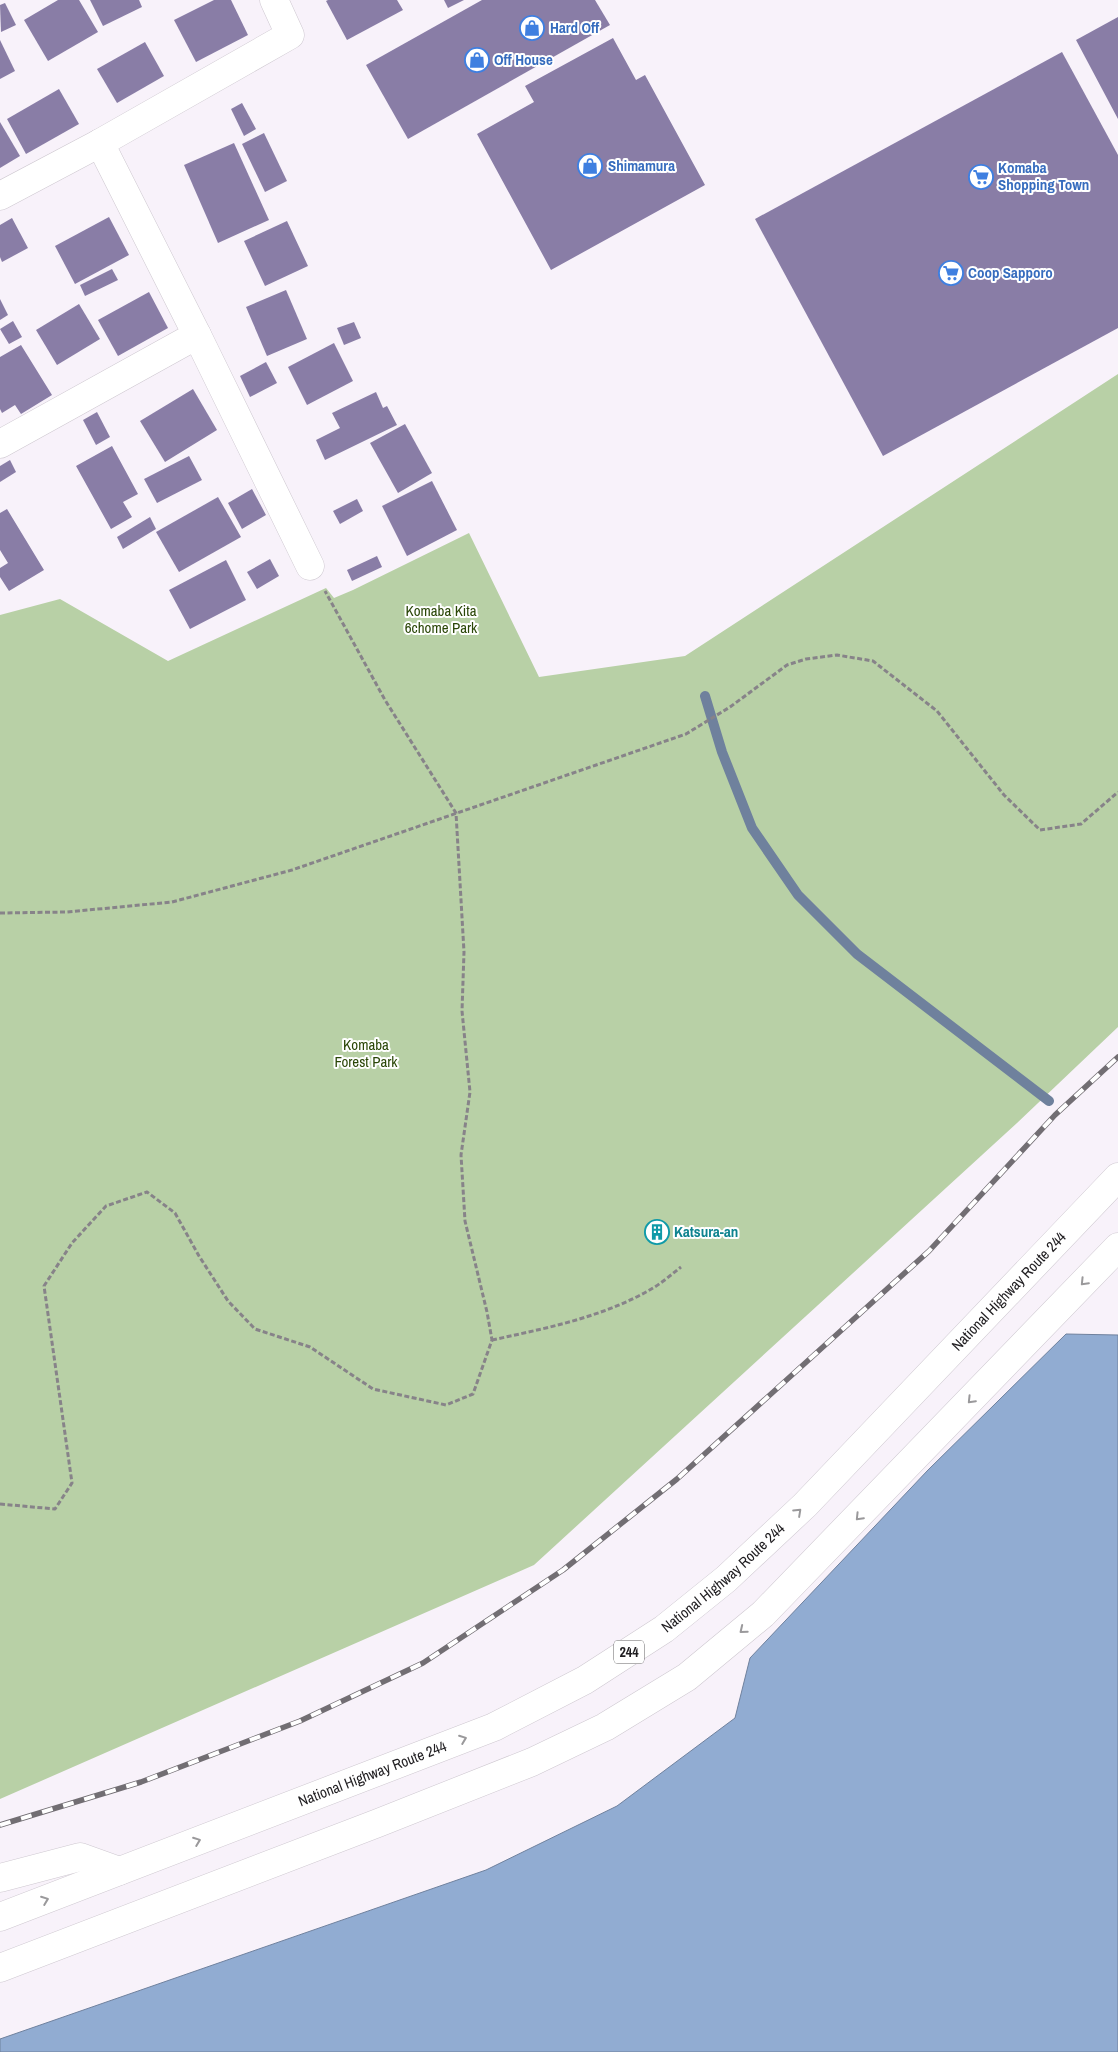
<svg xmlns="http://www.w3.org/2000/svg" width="1118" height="2052" font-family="'Archivo Narrow',sans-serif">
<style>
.green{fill:#b8d0a6}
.water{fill:#91acd2;stroke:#6f819d}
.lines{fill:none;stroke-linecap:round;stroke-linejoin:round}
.stream{stroke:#6f819d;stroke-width:10}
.building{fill:#897da6}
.minor-casing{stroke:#cec8d0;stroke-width:29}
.highway-casing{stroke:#cec8d0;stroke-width:29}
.path{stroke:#878389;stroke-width:3;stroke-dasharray:5 2.5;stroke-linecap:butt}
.minor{stroke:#fff;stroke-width:28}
.highway{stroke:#fff;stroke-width:28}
.rail-casing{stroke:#726e73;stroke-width:5.5}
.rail{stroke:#fff;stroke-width:4;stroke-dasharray:11;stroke-linecap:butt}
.oneway{stroke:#9a999b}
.labels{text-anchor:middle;stroke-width:4;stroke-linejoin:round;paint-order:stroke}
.shield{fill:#fff;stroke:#626163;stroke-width:1}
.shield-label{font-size:14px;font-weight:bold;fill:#1f1d20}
.shop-label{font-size:15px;font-weight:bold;fill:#366cbe;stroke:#fff;text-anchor:start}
.park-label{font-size:15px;fill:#2a4607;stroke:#fff}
.culture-label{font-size:15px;font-weight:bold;fill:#0d838f;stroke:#fff;text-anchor:start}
.street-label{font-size:15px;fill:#1f1d20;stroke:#fff}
</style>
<rect width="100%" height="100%" fill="#f8f2fa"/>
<polygon class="green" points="1118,374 1118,1027 1017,1123 534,1565 0,1799 0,615 60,599 168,661 326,588 334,598 353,590 469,533 539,677 685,656"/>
<polygon class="water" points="1066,1334 1118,1335 1118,2052 0,2052 0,2039 486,1870 617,1806 735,1718 750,1658 928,1470"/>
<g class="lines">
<polyline class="stream" points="705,696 722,752 752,828 798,895 857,954 1049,1101"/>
</g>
<g class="building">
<polygon points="58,0 79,0 98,32 48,61 24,20"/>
<polygon points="90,0 139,0 142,7 103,26"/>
<polygon points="214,0 231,0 248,35 196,62 174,20"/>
<polygon points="328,0 397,0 403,10 347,40 326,1"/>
<polygon points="444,0 464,0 448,8"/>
<polygon points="482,0 595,0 610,25 408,139 366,65"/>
<polygon points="5,3 16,25 1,32 0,5"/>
<polygon points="1118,17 1118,119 1076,40"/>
<polygon points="613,38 636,80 645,75 705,185 551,270 477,134 534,102 525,86"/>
<polygon points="0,40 15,71 0,79"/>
<polygon points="145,42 164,76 117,103 97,69"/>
<polygon points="1062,52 1118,155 1118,328 883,456 755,219"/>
<polygon points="59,89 79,124 26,154 7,119"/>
<polygon points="242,103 256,129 244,136 231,109"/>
<polygon points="0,122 20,156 0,168"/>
<polygon points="264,133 287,181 265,192 242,144"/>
<polygon points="234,143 269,220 218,243 184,165"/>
<polygon points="109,217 129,255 75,284 55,246"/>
<polygon points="12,218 28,248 2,262 0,257 0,225"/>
<polygon points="287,221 308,266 265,286 244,241"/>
<polygon points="112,269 118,280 85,296 80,285"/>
<polygon points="286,290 307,339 267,356 246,307"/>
<polygon points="149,292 168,328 118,356 98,320"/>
<polygon points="0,299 8,315 0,320"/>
<polygon points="79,304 100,339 57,365 36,330"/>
<polygon points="13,321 22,337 9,344 0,329"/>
<polygon points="354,322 361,338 344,345 337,328"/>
<polygon points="334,343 353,381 307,405 288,367"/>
<polygon points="21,345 52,395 21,414 15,405 2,413 0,409 0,357"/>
<polygon points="266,362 277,383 250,397 240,376"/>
<polygon points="193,389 217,430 165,462 140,421"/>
<polygon points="376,392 383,408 387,406 397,425 325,460 316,440 340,428 332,413"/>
<polygon points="97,412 110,437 96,445 83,420"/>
<polygon points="405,424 432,473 398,493 370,443"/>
<polygon points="112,446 138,494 123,502 132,517 111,529 76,466"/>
<polygon points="189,456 202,480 157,503 144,479"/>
<polygon points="10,460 16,472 0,482 0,466"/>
<polygon points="432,481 457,530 407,556 382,506"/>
<polygon points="252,489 266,515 242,529 228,503"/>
<polygon points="218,497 241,537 179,572 156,532"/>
<polygon points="357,499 363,511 340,524 333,511"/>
<polygon points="7,509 44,570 9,591 0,577 0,568 8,563 0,550 0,513"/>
<polygon points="150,517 156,529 123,549 117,537"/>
<polygon points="377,556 382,567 352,581 347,570"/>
<polygon points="270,559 279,576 257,589 247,572"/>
<polygon points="226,560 246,600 190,629 169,590"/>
<polygon points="660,1220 669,1234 654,1244 645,1230"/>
</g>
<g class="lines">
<defs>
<g id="minor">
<polyline points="0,196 100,143 290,35 274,0"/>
<polyline points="197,335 310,566"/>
<polyline points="0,444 197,335 100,143"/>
<polyline points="0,1878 80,1857 119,1871"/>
</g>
<g id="highway">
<path id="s1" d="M0,1917l494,-190 91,-47 79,-51 62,-50 79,-74 313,-328"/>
<polyline points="0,1968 378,1823 532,1762 605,1727 687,1677 763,1614 1118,1247"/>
</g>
</defs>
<use href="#minor" class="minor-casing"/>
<use href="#highway" class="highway-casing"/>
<g class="path">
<polyline points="0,913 67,912 172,902 292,870 686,734 730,707 787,665 806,659 837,655 873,661 937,711 1004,795 1040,830 1081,824 1118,792"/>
<path d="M492,1340c55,-12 112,-23 161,-52 10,-6 19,-14 28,-21"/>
<polyline points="0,1504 55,1509 72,1483 44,1286 72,1243 106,1206 147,1192 175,1213 199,1256 228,1301 255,1329 310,1347 373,1389 446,1405 473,1394 492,1340 487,1312 465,1221 461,1155 470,1092 462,1011 464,952 456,813 385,700 325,591"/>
</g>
<use href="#minor" class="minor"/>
<use href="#highway" class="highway"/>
<defs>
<polyline id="rail" points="0,1825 141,1782 300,1721 423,1663 563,1570 677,1479 929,1251 1055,1115 1118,1057"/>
</defs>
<use href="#rail" class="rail-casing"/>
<use href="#rail" class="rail"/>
</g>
<defs><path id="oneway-chevron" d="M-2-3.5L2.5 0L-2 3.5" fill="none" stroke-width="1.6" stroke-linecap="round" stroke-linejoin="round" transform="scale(1.25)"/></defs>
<g class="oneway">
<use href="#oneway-chevron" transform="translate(1084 1282) rotate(134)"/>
<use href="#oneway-chevron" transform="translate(971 1400) rotate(134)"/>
<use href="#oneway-chevron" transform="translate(798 1512) rotate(-43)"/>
<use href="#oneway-chevron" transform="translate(859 1517) rotate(134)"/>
<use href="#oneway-chevron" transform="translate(743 1630) rotate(141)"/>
<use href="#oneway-chevron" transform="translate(463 1739) rotate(-21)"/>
<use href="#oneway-chevron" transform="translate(197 1841) rotate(-21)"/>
<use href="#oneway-chevron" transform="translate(45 1900) rotate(-21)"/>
</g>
<defs>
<symbol id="shop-ring" viewBox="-11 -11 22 22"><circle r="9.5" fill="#fff" stroke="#3f7fe0" stroke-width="1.5"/><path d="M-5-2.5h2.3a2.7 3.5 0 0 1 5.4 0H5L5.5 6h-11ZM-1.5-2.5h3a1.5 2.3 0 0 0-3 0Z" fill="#3f7fe0"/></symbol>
<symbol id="supermarket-ring" viewBox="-11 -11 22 22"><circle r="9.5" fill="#fff" stroke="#3f7fe0" stroke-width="1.5"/><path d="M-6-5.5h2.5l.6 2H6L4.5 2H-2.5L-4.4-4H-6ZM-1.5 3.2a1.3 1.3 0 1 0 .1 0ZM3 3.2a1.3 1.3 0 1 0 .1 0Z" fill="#3f7fe0"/></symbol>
<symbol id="building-ring" viewBox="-11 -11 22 22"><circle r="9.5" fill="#fff" stroke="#0f9aa8" stroke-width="1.5"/><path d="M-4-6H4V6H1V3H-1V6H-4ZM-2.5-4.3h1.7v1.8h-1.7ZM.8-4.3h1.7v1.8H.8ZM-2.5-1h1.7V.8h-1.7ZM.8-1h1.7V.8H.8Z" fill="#0f9aa8"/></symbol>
</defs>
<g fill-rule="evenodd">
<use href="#shop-ring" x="518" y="14" width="28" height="28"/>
<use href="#shop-ring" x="463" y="46" width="28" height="28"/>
<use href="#shop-ring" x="576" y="152" width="28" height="28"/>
<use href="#supermarket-ring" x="967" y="163" width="28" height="28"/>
<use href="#supermarket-ring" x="937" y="259" width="28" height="28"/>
<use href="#building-ring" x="643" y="1218" width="28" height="28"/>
</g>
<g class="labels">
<rect class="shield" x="614" y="1640.5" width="30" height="23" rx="4"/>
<g class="shield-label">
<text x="629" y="1657">244</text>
</g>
<g class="shop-label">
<text x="550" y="33">Hard Off</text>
<text x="494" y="65">Off House</text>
<text x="608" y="171">Shimamura</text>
<text x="998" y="173">Komaba<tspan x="998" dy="17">Shopping Town</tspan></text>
<text x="968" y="278">Coop Sapporo</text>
</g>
<g class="park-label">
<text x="441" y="616">Komaba Kita<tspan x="441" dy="17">6chome Park</tspan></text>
<text x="366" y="1050">Komaba<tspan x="366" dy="17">Forest Park</tspan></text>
</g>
<g class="culture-label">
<text x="674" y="1237">Katsura-an</text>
</g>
<g class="street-label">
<text dy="5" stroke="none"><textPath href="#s1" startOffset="1209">National Highway Route 244</textPath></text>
<text dy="5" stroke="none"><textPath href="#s1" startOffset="804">National Highway Route 244</textPath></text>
<text dy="5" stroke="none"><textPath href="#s1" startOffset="399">National Highway Route 244</textPath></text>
</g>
</g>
</svg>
